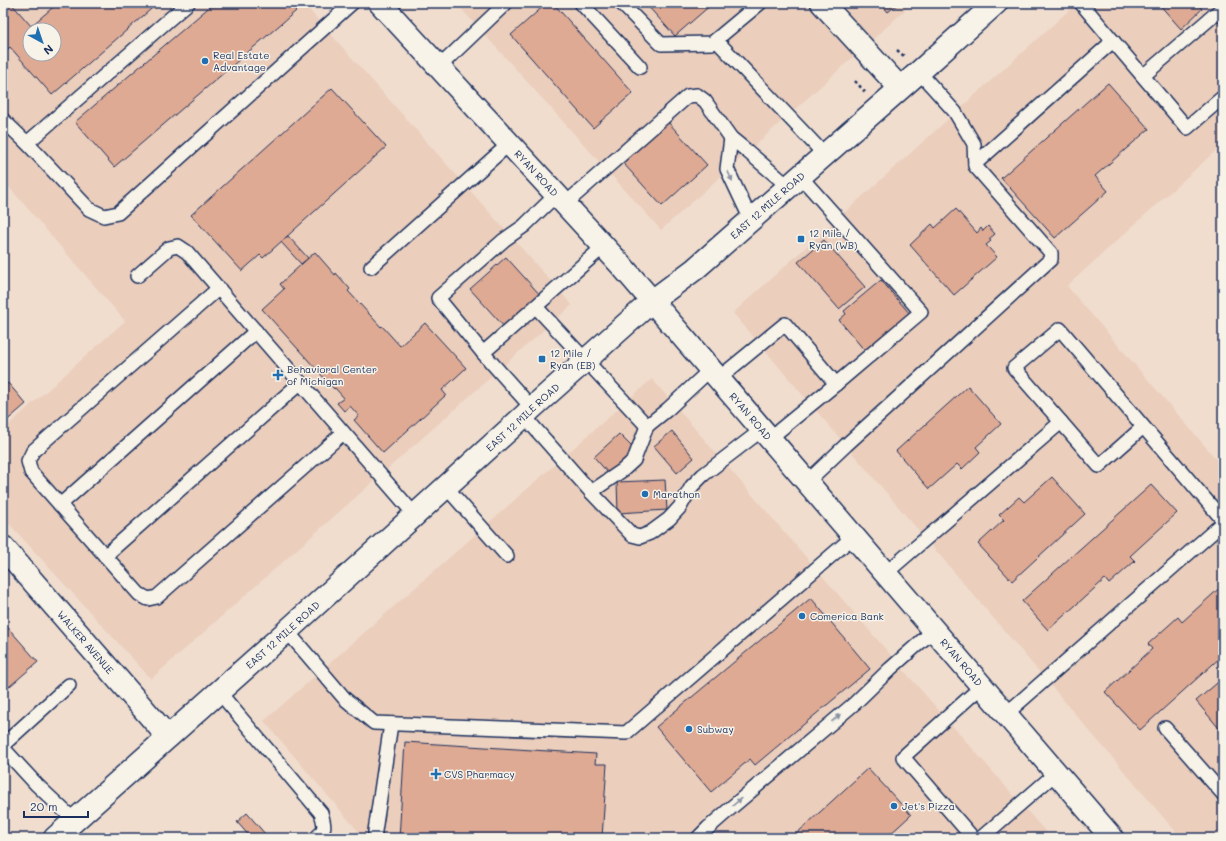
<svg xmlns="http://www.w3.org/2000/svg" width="1226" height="841" font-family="Mali,sans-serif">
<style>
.built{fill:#ebcebc;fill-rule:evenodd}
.building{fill:#dfaa93;stroke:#1b2f5e;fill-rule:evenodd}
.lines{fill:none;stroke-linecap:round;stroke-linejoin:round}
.lane-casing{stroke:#1b2f5e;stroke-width:16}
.street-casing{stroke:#1b2f5e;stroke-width:25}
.secondary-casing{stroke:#1b2f5e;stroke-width:25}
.path{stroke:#1b2f5e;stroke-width:2.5;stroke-dasharray:3 3;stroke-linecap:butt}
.lane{stroke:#f7f3e8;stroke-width:13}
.street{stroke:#f7f3e8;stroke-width:22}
.secondary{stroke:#f7f3e8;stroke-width:22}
.oneway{fill:#8991a3}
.poi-dot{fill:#1f6fb2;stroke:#f7f3e8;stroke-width:1.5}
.labels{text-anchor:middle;stroke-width:3;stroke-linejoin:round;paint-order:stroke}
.poi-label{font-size:10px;fill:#1b2f5e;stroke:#f7f3e8;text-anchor:start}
.street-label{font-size:10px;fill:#1b2f5e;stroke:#f7f3e8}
</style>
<rect width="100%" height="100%" fill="#f0ddce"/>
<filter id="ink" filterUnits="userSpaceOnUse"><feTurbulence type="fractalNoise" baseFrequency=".025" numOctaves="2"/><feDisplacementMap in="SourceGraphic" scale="8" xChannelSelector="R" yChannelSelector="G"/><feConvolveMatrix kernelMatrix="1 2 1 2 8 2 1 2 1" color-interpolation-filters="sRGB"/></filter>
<g filter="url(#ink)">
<g class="built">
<path d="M3,3h300l269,302 -421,374 -148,-162v-87l122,-109 -122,-141zM30,30h24v24h-24z"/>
<polygon points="456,3 913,3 661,230"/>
<polygon points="1077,3 1223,3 1223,144 1067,286 1223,467 1223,838 1181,838 733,313"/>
<polygon points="652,379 913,681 1051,838 351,838 358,831 264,721"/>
</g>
<g class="building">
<path d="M3,3h8l20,23 27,-23h100l-106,92 -42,-48 -7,6zM30,30h24v24h-24z"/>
<polygon points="214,3 289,3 296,11 114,167 75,122"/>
<polygon points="547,3 553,3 633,93 593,128 511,35"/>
<polygon points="645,3 713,3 675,36"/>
<polygon points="880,3 899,3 888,12"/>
<polygon points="1158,3 1197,3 1202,9 1181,29"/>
<polygon points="1108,83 1149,129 1095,176 1108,191 1055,238 1001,178"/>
<polygon points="332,88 386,147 263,258 260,255 242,271 191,215"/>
<polygon points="668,122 707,165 662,206 623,163"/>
<polygon points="956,209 977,233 981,228 983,231 988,226 995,234 989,239 991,241 986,245 997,257 954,295 910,245 932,224 935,228"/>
<polygon points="288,236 308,258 301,264 281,242"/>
<polygon points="824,240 865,287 839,309 798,262"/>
<polygon points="315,252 335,275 336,273 350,289 348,291 381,327 382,326 400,346 425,323 466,368 442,390 446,395 383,453 354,420 359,416 350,406 344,411 337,403 344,398 335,388 334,389 262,309 284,289 280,284"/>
<polygon points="506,257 542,297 506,329 470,289"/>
<polygon points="881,280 910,314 865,351 839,320 846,314 844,311"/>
<polygon points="8,383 26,404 3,424 3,387"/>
<polygon points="968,386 1001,424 976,447 980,452 962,469 957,464 929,489 896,451"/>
<polygon points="672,431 694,458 677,473 654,446"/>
<polygon points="619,434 635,450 609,474 594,457"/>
<polygon points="1052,477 1085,514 1012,581 978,544 1004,520 999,515 1019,497 1024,502"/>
<polygon points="665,480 667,510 618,513 617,482"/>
<polygon points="1151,485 1177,513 1130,556 1135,561 1109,584 1105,579 1048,630 1022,601"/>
<polygon points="1223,585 1223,655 1140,730 1105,692 1152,649 1148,644 1178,617 1182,622"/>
<polygon points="811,598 870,669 755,765 750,759 711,792 656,727"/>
<polygon points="3,622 38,662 3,692"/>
<polygon points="1223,678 1223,733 1196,701"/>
<polygon points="405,742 596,754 595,764 607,764 602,838 399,838"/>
<polygon points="868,768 911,815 886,838 797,838 795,835"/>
<polygon points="247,813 266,835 262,838 251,838 237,822"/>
</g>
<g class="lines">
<defs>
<g id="lane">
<polyline points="581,3 640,67"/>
<polyline points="621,3 661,44 712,43 760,3"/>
<polyline points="716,40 825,155"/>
<polyline points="1113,41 1187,128 1223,97"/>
<polyline points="439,67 506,3"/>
<polyline points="1143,76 1220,10 1223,13"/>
<polyline points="3,120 27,143 89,209 104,216 118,213 352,3"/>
<polyline points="731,138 727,169 751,220"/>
<polyline points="27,143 188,3"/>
<polyline points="975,164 1113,41 1081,3"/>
<polyline points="556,195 524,226 504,240 438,298 483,353 603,247"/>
<polyline points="564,205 688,96 697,95 705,101 731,138 747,151 789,187"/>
<polyline points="371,267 509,144"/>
<polyline points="137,276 169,248 178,246 187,252 415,515"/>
<polyline points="219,288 33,451 28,461 31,472 139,594 148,599 157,597 343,433"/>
<polyline points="536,307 647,426"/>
<polyline points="483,353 532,408"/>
<polyline points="719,378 785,324 836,384"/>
<polyline points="524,416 591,492 632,535 640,537 650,533 669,519 680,507 692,486 703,475 763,429"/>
<polyline points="1061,422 1099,466 1143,427"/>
<polyline points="770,438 836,384 921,312 800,176"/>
<polyline points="807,482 846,445 1051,259 1051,253 975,166 974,144 955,112 919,72"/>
<polyline points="446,487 507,556"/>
<polyline points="591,492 623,470 634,460 647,426 668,409 711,369"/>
<polyline points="60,505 256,331"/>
<polyline points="105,556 300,383"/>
<polyline points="886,573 1061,422 1014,368 1060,329 1223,520"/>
<polyline points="287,631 345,699 374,723 626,733 854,536"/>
<path d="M219,692l102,121c4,13 5,16 -5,25"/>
<polyline points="1006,714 1223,523"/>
<polyline points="1165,728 1223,794"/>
<polyline points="3,745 69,685"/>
<polyline points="3,748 37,785 75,821"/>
<polyline points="375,838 375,831 391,724"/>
<polyline points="698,838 708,828 732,807 855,703 890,669 934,630"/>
<polyline points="973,838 903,757 982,686"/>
<polyline points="981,838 1056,773"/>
</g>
<g id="street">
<polyline points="822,3 900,88"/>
<path id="s1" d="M3,547l165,190"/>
</g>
<g id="secondary">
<path id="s2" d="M380,3l241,262 31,36 460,537"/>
<path id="s3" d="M55,838l232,-207 237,-215 8,-8 120,-107 43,-32 224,-197 77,-69"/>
</g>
</defs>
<use href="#lane" class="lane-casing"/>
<use href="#street" class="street-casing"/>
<use href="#secondary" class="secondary-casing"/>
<g class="path">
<polyline points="897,50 905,57"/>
<polyline points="855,81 865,92"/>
</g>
<use href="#lane" class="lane"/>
<use href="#street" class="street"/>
<use href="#secondary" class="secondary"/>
</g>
<defs><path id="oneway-solid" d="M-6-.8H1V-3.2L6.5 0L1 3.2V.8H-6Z"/></defs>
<g class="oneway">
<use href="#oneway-solid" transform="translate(730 176) rotate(65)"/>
<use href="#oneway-solid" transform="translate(836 718) rotate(-40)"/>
<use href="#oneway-solid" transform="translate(737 802) rotate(-40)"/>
</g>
</g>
<g class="poi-dot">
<circle cx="205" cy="61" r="4"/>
<rect x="797" y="235" width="8" height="8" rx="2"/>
<rect x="538" y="355" width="8" height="8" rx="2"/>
<path d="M276 369h4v4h4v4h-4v4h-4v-4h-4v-4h4z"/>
<circle cx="645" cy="494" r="4"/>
<circle cx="802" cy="616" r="4"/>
<circle cx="689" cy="729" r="4"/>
<path d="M434 768h4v4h4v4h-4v4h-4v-4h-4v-4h4z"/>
<circle cx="894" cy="806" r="4"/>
</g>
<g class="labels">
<g class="poi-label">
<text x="213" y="59">Real Estate<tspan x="213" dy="12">Advantage</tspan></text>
<text x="809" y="237">12 Mile /<tspan x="809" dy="12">Ryan (WB)</tspan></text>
<text x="550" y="357">12 Mile /<tspan x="550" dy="12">Ryan (EB)</tspan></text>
<text x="287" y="373">Behavioral Center<tspan x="287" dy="12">of Michigan</tspan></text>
<text x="653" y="498">Marathon</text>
<text x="810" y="620">Comerica Bank</text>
<text x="697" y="733">Subway</text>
<text x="444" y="778">CVS Pharmacy</text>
<text x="902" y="810">Jet's Pizza</text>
</g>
<g class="street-label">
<text dy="4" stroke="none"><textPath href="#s2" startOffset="231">RYAN ROAD</textPath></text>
<text dy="4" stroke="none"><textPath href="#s3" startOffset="953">EAST 12 MILE ROAD</textPath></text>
<text dy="4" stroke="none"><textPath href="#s2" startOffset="555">RYAN ROAD</textPath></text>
<text dy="4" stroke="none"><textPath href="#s3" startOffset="629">EAST 12 MILE ROAD</textPath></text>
<text dy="4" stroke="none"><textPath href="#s3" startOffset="305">EAST 12 MILE ROAD</textPath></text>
<text dy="4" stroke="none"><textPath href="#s1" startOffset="126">WALKER AVENUE</textPath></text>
<text dy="4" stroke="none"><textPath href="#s2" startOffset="879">RYAN ROAD</textPath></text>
</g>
</g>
<rect width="1226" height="841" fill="none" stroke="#f7f3e8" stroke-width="16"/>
<rect x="8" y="8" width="1210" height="825" fill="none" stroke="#1b2f5e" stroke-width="1.5" filter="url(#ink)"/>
<g transform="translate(42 42) rotate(140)"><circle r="19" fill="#f7f3e8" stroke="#9fa5b1"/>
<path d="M0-3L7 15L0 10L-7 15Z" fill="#1f6fb2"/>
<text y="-6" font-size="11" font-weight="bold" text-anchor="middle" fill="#1b2f5e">N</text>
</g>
<path d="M24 811v6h64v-6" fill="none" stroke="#1b2f5e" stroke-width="2"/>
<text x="30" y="811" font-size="12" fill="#1b2f5e" stroke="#f7f3e8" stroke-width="3" paint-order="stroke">20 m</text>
</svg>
